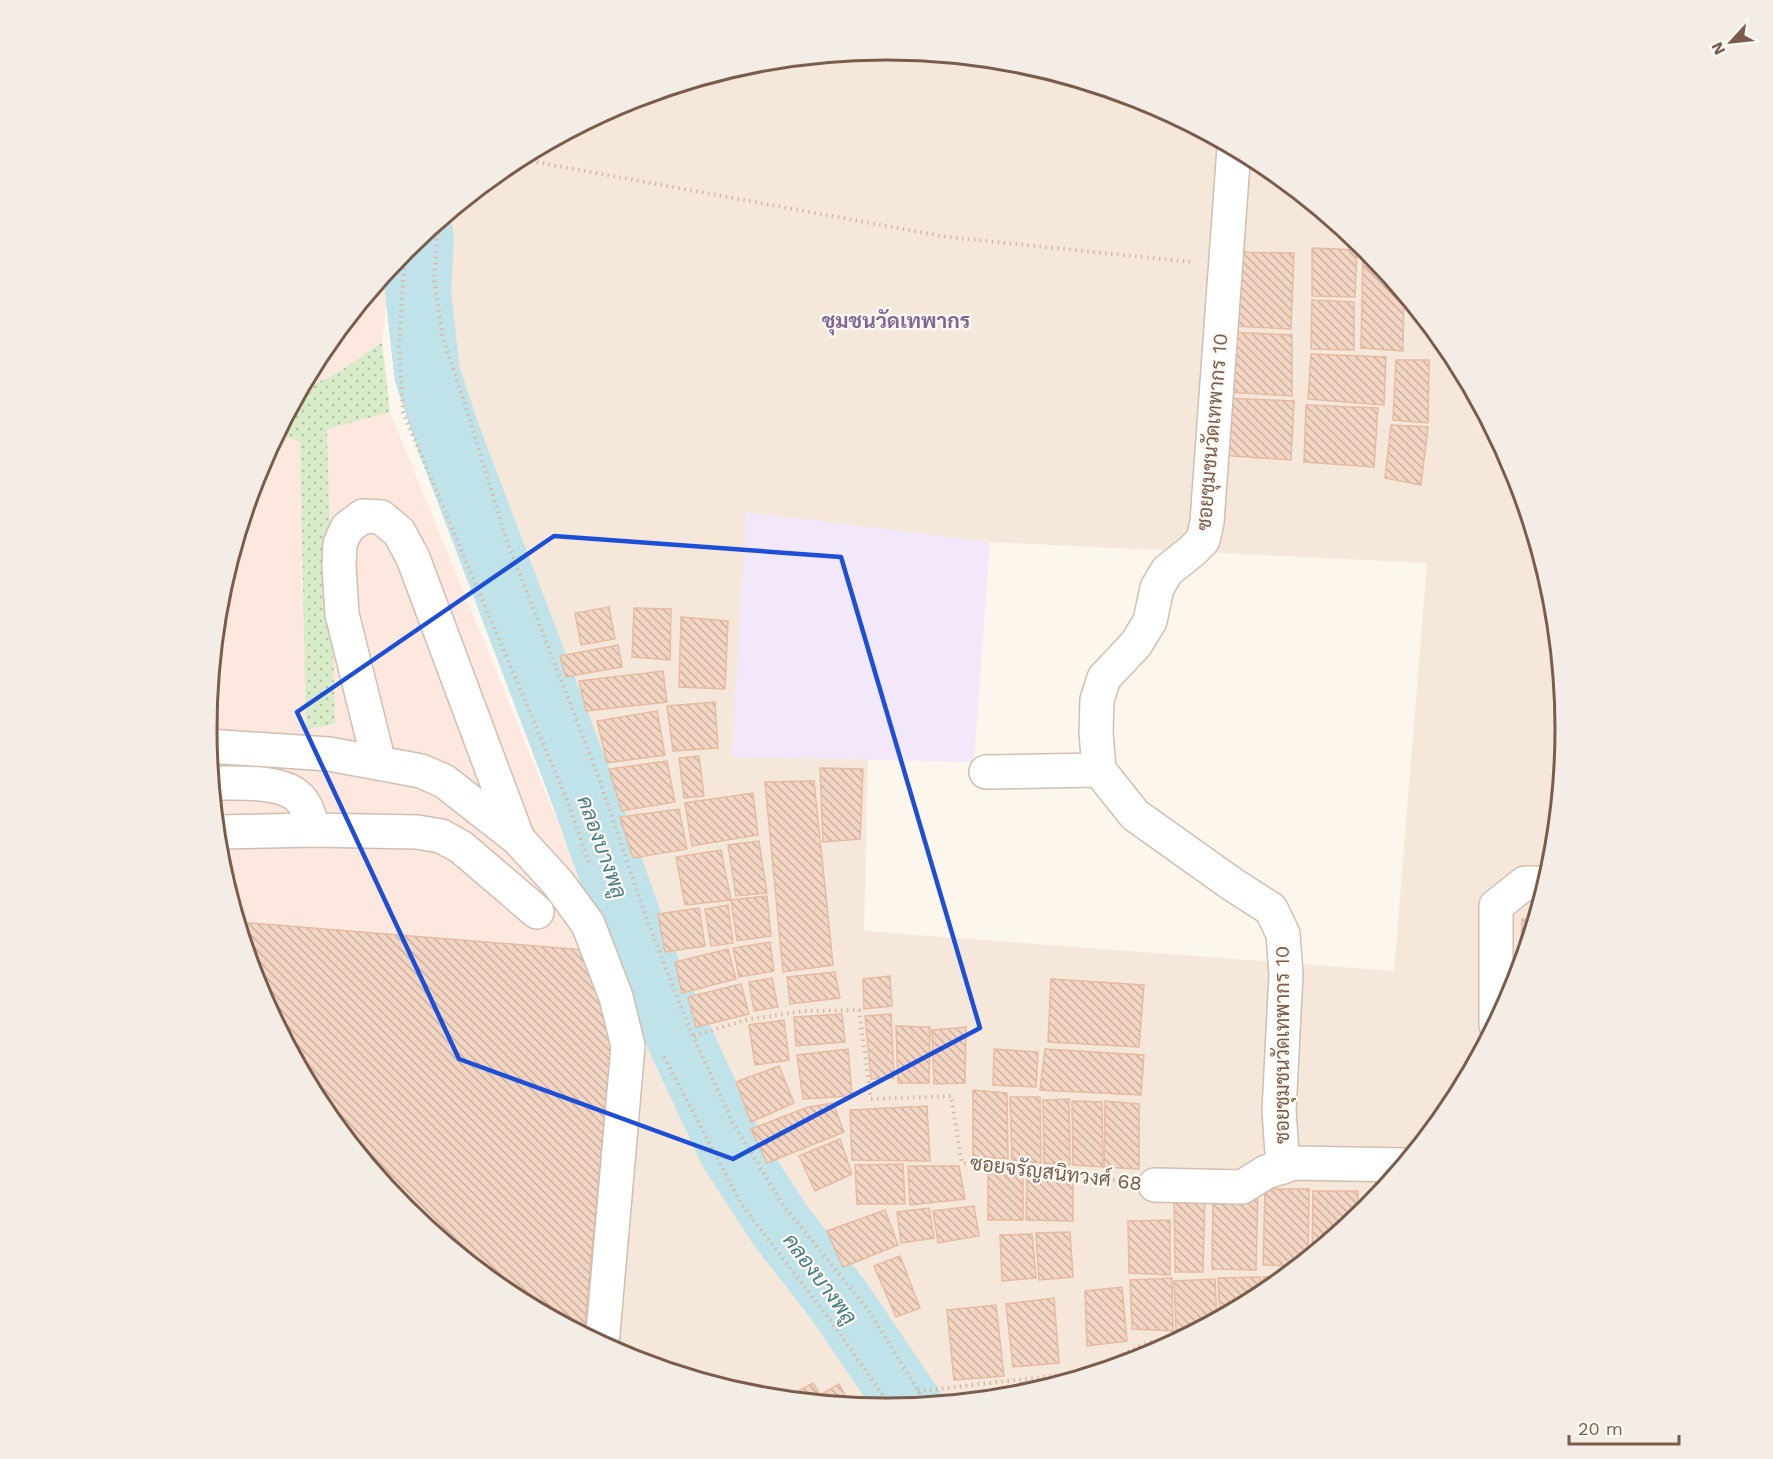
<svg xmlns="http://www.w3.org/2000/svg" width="1773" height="1459" font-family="'Work Sans',Sarabun,sans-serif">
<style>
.residential{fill:#f5e8da;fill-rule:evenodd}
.commercial{fill:#fde8e0}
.education{fill:#f3e8fa}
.grass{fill:url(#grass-dots)}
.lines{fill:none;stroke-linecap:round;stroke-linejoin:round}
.river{stroke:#bfe3e8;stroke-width:66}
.building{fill:url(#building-back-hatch);stroke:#e6bba3;stroke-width:1.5}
.minor-casing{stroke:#d1beb0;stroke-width:36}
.path{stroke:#d9b8a5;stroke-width:4;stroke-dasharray:1.5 4.5;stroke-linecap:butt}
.minor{stroke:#fff;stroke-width:33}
.marked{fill:none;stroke:#1d4ed8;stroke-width:4.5;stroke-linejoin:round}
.labels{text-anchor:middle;stroke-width:4.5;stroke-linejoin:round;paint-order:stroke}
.street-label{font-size:20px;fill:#7a5c4d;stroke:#fffaf3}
.neighbourhood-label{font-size:21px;font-weight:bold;fill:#846695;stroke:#fffaf3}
.water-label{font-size:21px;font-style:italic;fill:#437c86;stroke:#fffaf3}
.rim{fill:none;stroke:#7a5c4d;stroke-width:3}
</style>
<defs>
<pattern id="grass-dots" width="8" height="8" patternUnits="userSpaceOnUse" patternTransform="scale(1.5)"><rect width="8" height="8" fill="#d8ecc9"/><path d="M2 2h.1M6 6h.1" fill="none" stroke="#b4c2a5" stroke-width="1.8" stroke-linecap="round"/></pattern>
<pattern id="building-back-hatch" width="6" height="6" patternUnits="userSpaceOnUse" patternTransform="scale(1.5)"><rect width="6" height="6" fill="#f3d5c3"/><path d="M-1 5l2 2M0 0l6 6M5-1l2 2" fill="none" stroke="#cab0a1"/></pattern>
</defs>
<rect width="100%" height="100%" fill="#fdf6ec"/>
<g class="residential">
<path d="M887,50l132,13 128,38 118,63 103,85 84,103 63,118 38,127 13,133 -13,132 -38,128 -63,118 -85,103 -103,84 -118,63 -127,38 -86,9 -58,-94 -92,-113 -55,-74 -52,-112 -103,-287 -72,-183 -62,-197 -9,-107 2,-11 77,-63 118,-63 127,-38zM747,513l243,29 437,21 -33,408 -530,-40 4,-172z"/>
<polygon points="642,1028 739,1204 768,1247 879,1396 885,1409 754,1396 626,1358 614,1351"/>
</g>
<polygon class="commercial" points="391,267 382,342 390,412 642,1028 614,1351 508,1295 405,1210 321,1107 258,989 220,862 207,729 220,596 258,469 321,351"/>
<polygon class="education" points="746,512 990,542 974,762 732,757"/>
<path class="grass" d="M382,342l8,70 -63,17 8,295 -29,5 -6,-288 -23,-7 25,-47c28,-6 58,-29 80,-45z"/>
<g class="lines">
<polyline class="river" points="421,236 418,291 427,373 447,434 581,787 644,962 732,1151 780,1225 839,1301 911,1407"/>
</g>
<g class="building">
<polygon points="1312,248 1357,250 1355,297 1312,296"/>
<polygon points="1235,252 1294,253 1291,329 1231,326"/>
<polygon points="1363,253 1371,253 1404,293 1403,351 1361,348"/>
<polygon points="1312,300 1354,302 1354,350 1311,349"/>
<polygon points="1229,332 1292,335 1292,396 1227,392"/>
<polygon points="1311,354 1386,357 1384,405 1308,399"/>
<polygon points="1396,360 1429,360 1428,423 1393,420"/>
<polygon points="1222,398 1294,401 1291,460 1221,455"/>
<polygon points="1306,405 1378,408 1374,467 1304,462"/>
<polygon points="1391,425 1428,427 1421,485 1385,478"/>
<polygon points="609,607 615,639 581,645 575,613"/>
<polygon points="634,608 671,609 670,660 632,657"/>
<polygon points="681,617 728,621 725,689 679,687"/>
<polygon points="618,645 622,667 566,677 560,656"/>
<polygon points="663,671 667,702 586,711 579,681"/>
<polygon points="715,702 718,748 673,751 667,706"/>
<polygon points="657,711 665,755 607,763 597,721"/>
<polygon points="699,756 704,796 684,798 679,758"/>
<polygon points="667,761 675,802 622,811 609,769"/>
<polygon points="820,768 863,769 860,839 823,842"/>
<polygon points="814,781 833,965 783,972 765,782"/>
<polygon points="753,793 758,835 692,846 685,803"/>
<polygon points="679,809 687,849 633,858 620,817"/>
<polygon points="759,841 767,893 736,896 728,845"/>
<polygon points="721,850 731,900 685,905 676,857"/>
<polygon points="767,896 771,936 737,941 731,900"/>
<polygon points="728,905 733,943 711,946 705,909"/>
<polygon points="699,908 705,946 665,952 658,914"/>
<polygon points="1522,919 1536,920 1520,974"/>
<polygon points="238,922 584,950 614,1020 584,1335 508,1295 405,1210 321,1107 258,989"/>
<polygon points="770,942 774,971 739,977 733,948"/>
<polygon points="728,949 736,979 682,993 675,962"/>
<polygon points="835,972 840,998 790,1004 787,977"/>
<polygon points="890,976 892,1006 864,1009 863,979"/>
<polygon points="772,978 778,1007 754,1011 749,982"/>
<polygon points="1051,979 1144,985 1139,1047 1048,1042"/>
<polygon points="741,984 749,1014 696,1027 688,997"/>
<polygon points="842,1014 845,1042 796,1046 794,1017"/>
<polygon points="891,1014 894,1078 871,1079 865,1016"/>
<polygon points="784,1020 789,1060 755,1065 749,1025"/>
<polygon points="896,1026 930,1027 929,1083 898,1083"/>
<polygon points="966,1027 965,1083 934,1084 932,1030"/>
<polygon points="848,1049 852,1096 803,1099 797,1055"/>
<polygon points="994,1049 1038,1052 1036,1087 993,1085"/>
<polygon points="1045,1049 1144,1055 1141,1095 1040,1090"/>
<polygon points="779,1066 794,1103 751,1122 736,1082"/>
<polygon points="973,1090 1007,1093 1008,1159 973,1156"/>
<polygon points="1010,1097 1040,1097 1041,1163 1012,1160"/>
<polygon points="1069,1099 1070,1165 1044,1163 1043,1100"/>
<polygon points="1072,1101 1102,1102 1103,1167 1073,1165"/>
<polygon points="1105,1101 1139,1104 1139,1169 1104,1167"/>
<polygon points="833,1103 844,1132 767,1163 751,1129 808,1107"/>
<polygon points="927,1106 930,1161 852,1160 850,1110"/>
<polygon points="840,1139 852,1174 815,1191 799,1156"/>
<polygon points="903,1164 905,1204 857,1204 855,1165"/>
<polygon points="908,1166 959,1166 965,1199 910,1205"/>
<polygon points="988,1174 1023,1176 1023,1220 988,1220"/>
<polygon points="1027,1177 1073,1180 1073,1221 1026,1220"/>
<polygon points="1265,1189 1309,1189 1308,1259 1300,1266 1263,1265"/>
<polygon points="1313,1191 1358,1191 1357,1219 1312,1256"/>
<polygon points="1213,1193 1258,1193 1256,1270 1212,1269"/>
<polygon points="1174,1195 1205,1195 1203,1272 1175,1272"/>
<polygon points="1367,1199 1376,1199 1368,1210"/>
<polygon points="974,1206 979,1236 938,1243 933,1211"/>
<polygon points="929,1208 934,1238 901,1243 897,1212"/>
<polygon points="885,1210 898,1245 843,1267 827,1231"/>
<polygon points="1170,1220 1170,1275 1129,1273 1128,1221"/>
<polygon points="1070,1232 1073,1277 1039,1280 1036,1233"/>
<polygon points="1032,1234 1036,1278 1002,1281 1000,1235"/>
<polygon points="900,1256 920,1308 896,1317 874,1266"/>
<polygon points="1287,1276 1264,1295 1263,1277"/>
<polygon points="1260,1277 1260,1297 1220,1319 1218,1278"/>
<polygon points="1172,1278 1173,1331 1132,1329 1130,1280"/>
<polygon points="1215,1279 1217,1320 1200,1329 1176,1330 1174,1281"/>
<polygon points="1122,1287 1127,1341 1087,1346 1085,1291"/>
<polygon points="1054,1298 1059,1363 1013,1367 1006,1304"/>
<polygon points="996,1305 1004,1376 954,1380 947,1310"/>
<polygon points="1154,1354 1146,1358 1130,1363 1130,1355"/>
<polygon points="1070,1379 1070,1381 1022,1396 1020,1383"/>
<polygon points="813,1383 820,1395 839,1384 851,1406 784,1399"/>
<polygon points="1013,1388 1014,1397 985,1400 984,1392"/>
</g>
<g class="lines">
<defs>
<g id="minor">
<polyline points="1234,148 1207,522 1203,540 1192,551 1167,571 1157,588 1150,621 1136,644 1104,678 1097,700 1096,732 1099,770 1135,815 1232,884 1271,909 1283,934 1286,974 1279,1111 1283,1167"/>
<polyline points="208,746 329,754 421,771 444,781 518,839 558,883 588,924 616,997 628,1046 602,1345"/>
<polyline points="379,763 342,614 339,566 340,544 347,528 363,516 381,517 399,532 413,558 518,839"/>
<polyline points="986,772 1099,770"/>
<path d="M212,783c25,1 78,-5 92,21 5,8 7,18 10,26"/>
<polyline points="219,832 314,830 417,832 441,836 461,847 537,912"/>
<polyline points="1496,1025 1496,906 1525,883 1547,883"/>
<polyline points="1155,1185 1242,1187 1266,1172 1294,1163 1405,1165"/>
</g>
</defs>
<use href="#minor" class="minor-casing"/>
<g class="path">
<polyline points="519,159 947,237 1192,262"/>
<polyline points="439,221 434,279 443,339 464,401 507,541 596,770 647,920 688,1025 733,1123 781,1202 871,1314 927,1405"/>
<polyline points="405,250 399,347 403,412 567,800 589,863"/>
<polyline points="694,1036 745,1020 804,1011 859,1010 871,1099 951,1096 962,1163 1121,1181"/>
<polyline points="664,1057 742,1205 830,1320 882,1394 890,1409"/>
<polyline points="918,1391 1087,1372 1148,1342 1178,1341"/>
</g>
<use href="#minor" class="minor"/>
</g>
<path class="marked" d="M554,536l287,21 139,471 -247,131 -274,-100 -162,-347z"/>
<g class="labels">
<g class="street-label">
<text transform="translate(1212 432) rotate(-85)" y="7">ซอยชุมชนวัดเทพากร 10</text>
<text transform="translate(1282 1045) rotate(-90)" y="7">ซอยชุมชนวัดเทพากร 10</text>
<text transform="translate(1056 1173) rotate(7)" y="7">ซอยจรัญสนิทวงศ์ 68</text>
</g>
<g class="neighbourhood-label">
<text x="896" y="328">ชุมชนวัดเทพากร</text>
</g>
<g class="water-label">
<text transform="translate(602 847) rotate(70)" y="7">คลองบางพลู</text>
<text transform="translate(820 1279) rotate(53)" y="7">คลองบางพลู</text>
</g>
</g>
<path d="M0 0H1773V1459H0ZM217 729a669 669 0 1 1 1338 0a669 669 0 1 1-1338 0Z" fill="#f4ede6" fill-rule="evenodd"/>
<path class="rim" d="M217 729a669 669 0 1 1 1338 0a669 669 0 1 1-1338 0Z"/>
<g transform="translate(1731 42) rotate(243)" stroke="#fffaf3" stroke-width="4.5" paint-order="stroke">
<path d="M0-4.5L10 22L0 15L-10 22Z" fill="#7a5c4d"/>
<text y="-9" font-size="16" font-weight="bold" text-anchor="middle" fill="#7a5c4d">N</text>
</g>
<path d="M1569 1435v9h110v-9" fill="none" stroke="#7a5c4d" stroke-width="3"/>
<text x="1578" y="1435" font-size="18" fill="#7a5c4d" stroke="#fffaf3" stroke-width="4.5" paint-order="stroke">20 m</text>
</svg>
